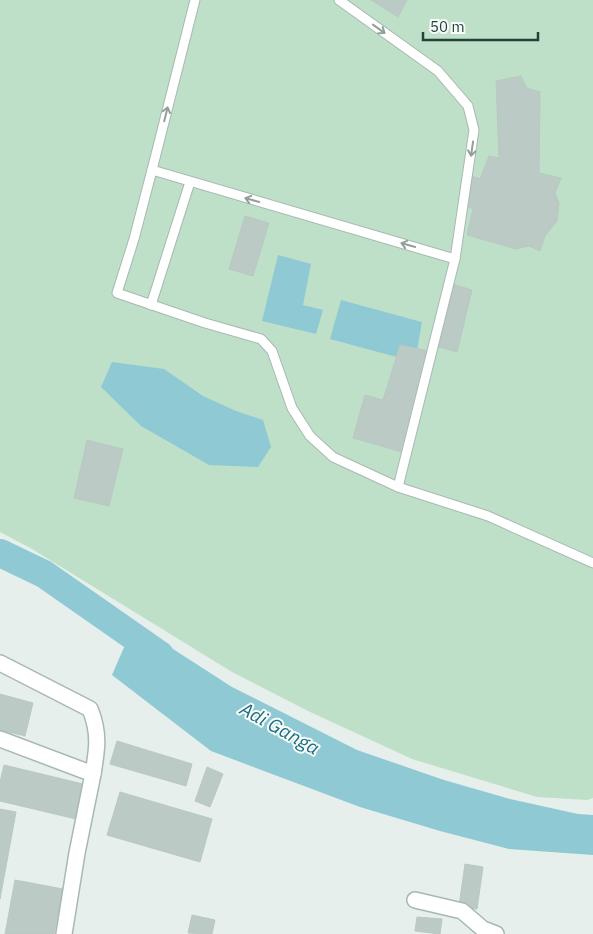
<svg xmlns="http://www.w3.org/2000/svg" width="593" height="934" font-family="'IBM Plex Sans',sans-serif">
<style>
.green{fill:#bfe0c8}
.water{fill:#8ec9d4}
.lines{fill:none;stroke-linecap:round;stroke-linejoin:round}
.river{stroke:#8ec9d4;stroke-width:28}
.building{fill:#bbcac4;stroke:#b8c9c2}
.lane-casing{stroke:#a8b8b2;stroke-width:11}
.street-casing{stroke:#a8b8b2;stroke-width:18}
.lane{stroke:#fff;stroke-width:9}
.street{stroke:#fff;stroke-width:15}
.oneway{stroke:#92a09c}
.labels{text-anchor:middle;stroke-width:4;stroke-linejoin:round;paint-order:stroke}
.water-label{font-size:19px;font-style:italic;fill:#1c6f80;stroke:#f7fbf9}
</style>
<rect width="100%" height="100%" fill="#e6efeb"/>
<polygon class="green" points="0,0 593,0 593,798 587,800 537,797 412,759 308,711 232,672 32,549 0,532"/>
<g class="water">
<polygon points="278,255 311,264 303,305 323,310 316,334 262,321"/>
<polygon points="341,300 422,322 415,362 330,339"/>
<polygon points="112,362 164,369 203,396 236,411 263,420 271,447 258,467 209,465 141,426 101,387"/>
<polygon points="135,622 173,649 232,687 357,750 444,780 510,799 578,814 593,815 593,855 509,849 440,831 360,807 211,751 112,675"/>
</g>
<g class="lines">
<polyline class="river" points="0,553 44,574 160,655"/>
</g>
<g class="building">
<polygon points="371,0 407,0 398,17"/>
<polygon points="521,76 527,88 540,92 539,173 561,178 555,193 559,203 557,221 545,236 540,251 529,246 516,249 467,235 473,209 458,202 471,176 480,179 489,156 499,158 496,81"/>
<polygon points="245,216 269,223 253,276 229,269"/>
<polygon points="452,284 472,290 457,352 436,346"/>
<polygon points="400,345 434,352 402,452 353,438 365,395 383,400"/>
<polygon points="87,440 123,449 109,506 74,498"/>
<polygon points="0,694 33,703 25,736 0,730"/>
<polygon points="117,741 192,764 186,786 110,764"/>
<polygon points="4,765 83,784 76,819 0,801 0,782"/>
<polygon points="207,767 223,774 210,807 195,801"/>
<polygon points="120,792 212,819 200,862 107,835"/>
<polygon points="0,809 16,812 0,899"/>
<polygon points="465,864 483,867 477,909 459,906"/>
<polygon points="15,880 63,889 54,934 5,934"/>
<polygon points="192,915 215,920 212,934 188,933"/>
<polygon points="417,917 442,919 440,934 415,931"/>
</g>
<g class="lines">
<defs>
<g id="lane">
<polyline points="195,0 152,170 455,259"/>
<polyline points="339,0 438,71 468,106 474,130 455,259 398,487"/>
<polyline points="152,170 134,239 117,293 205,323 261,339 272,351 292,408 310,436 333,457 398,487 488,516 593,563"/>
<polyline points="151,305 190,182"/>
</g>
<g id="street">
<path d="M0,663l90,46c10,24 7,41 3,65"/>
<polyline points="0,739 93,774 77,853 64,934"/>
<polyline points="415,900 462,911 483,929 496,934"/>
</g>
</defs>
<use href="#lane" class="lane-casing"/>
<use href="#street" class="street-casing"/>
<use href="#lane" class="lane"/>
<use href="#street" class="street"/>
</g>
<defs><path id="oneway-shaft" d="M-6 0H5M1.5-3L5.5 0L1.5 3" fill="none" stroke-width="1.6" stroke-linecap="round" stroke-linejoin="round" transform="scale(1.25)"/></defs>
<g class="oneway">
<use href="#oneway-shaft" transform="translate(379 29) rotate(36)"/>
<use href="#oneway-shaft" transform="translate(166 114) rotate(-76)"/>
<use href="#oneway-shaft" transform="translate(472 149) rotate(98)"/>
<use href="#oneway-shaft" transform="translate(252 200) rotate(-164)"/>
<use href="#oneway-shaft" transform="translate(408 245) rotate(-164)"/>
</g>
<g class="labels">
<g class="water-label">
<text transform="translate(280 728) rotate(29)" y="7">Adi Ganga</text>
</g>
</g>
<path d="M423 32v8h115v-8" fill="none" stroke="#24423a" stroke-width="2.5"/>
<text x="430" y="32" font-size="15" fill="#24423a" stroke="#f7fbf9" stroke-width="4" paint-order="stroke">50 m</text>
</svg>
